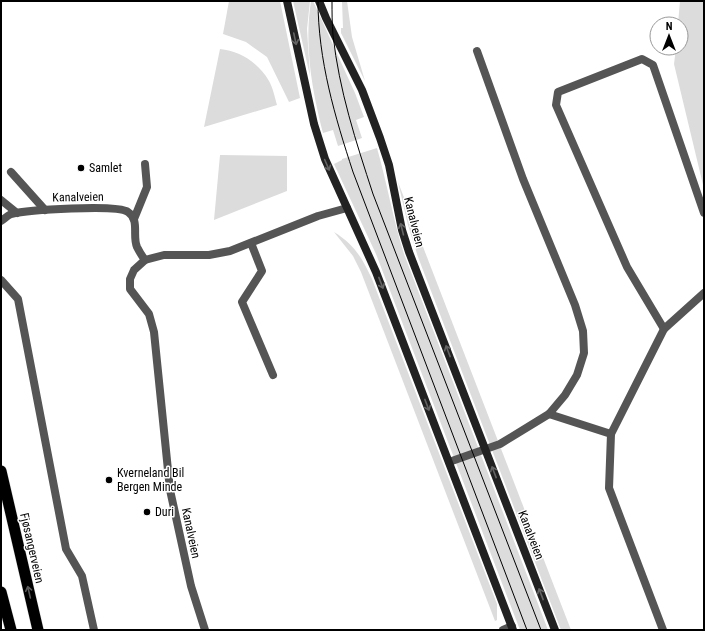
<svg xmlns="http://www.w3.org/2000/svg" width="705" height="631" font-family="'Roboto Condensed',sans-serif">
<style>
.green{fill:#dcdcdc}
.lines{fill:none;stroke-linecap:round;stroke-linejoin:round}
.trunk-casing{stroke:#dbdbdb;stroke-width:12}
.service{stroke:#555;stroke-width:8}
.minor{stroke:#555;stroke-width:8}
.secondary{stroke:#222;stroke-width:8}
.trunk{stroke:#000;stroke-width:11}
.tram{stroke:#000;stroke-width:1}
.oneway{stroke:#646464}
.oneway2{stroke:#595959}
.poi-dot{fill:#000;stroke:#fff;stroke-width:1.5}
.labels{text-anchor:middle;stroke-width:3;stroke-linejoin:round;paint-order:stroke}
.poi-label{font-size:12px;fill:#000;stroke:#fff;text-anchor:start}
.street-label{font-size:12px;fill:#000;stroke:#fff}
</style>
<rect width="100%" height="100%" fill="#fff"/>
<g class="green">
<polygon points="229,1 280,1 300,98 289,102 267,57 246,42 223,34"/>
<polygon points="293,1 310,1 307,29 310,76"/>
<path d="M311,1h2l42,92 9,24 -8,3 6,18 -24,8 -5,-16 -10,3c-11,-43 -19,-88 -12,-132z"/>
<polygon points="342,1 347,1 352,37 365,81 341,33 341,28 343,28"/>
<polygon points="680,1 704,1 704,189 674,64 676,48 681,48 681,24 678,24"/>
<path d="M220,49c20,2 39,14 49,32 4,7 6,17 8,24l-73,22z"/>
<path d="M377,148c10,35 16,71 27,106l144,376h-28l-144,-376 -42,-90 8,-4v-1z"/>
<polygon points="220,155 287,156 287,191 214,220"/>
<polygon points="398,182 571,630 561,630 418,257 408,225"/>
<path d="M334,232c21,13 28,26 38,47l125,325v16l-2,1 -134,-349 -8,-16z"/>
</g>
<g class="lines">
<defs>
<g id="trunk">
<polyline points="1,471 38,630"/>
<polyline points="1,592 11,630"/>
</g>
</defs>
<use href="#trunk" class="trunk-casing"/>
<g class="service">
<polyline points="11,172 45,210"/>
<polyline points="1,200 17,213"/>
<polyline points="134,219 147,187 145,164"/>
<path d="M1,221c3,-2 6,-5 10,-7 16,-4 106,-10 117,-2 12,8 4,24 9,35 2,4 5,9 8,13l-11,10 -4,9v10l19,25 5,18 16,158 21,96 14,44"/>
<polyline points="251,243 262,271 242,302 273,375"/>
<polyline points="145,260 164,255 209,255 230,251 318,216 347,208"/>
<polyline points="1,280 18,299 66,549 82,576 94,630"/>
<polyline points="664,329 627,267 556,105 558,92 642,59 653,65 704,213"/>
<polyline points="549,414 611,434 609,488 663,630"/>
<polyline points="611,434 664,329 704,293"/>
<polyline points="503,630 512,626"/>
</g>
<polyline class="minor" points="449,462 500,444 549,414 565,395 577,375 584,353 583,331 575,305 523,179 477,51"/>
<g class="secondary">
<polyline points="287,1 314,124 325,159 376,272 513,630"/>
<polyline points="319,1 326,18 362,90 380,138 389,165 402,230 409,252 555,630"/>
</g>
<use href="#trunk" class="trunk"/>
<g class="tram">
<path d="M318,1c0,59 17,116 35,171l174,458"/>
<path d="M332,1c0,11 0,23 1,34 6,55 23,107 40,159l168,436"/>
</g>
</g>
<defs><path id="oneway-shaft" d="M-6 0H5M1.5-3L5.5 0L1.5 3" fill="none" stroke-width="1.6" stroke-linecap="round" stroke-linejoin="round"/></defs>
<g class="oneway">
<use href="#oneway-shaft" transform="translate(295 39) rotate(78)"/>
<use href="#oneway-shaft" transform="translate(327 165) rotate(67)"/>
<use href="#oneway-shaft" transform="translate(402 229) rotate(-104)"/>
<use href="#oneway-shaft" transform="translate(381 283) rotate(69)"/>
<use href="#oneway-shaft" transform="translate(448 351) rotate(-111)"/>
<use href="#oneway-shaft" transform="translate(427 405) rotate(69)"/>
<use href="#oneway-shaft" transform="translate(494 472) rotate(-111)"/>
<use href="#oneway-shaft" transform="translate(541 594) rotate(-111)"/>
</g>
<use class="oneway2" href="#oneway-shaft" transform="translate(29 592) rotate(-103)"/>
<g class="poi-dot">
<circle cx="81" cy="168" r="4"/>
<circle cx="109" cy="480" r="4"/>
<circle cx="147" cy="512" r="4"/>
</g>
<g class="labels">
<g class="poi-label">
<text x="89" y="172">Samlet</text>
<text x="117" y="477">Kverneland Bil<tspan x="117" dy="14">Bergen Minde</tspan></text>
<text x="155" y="516">Duri</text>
</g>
<g class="street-label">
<text transform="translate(78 197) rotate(-1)" y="4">Kanalveien</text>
<text transform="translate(414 222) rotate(76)" y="4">Kanalveien</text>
<text transform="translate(191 533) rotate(78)" y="4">Kanalveien</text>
<text transform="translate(531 535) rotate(69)" y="4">Kanalveien</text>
<text transform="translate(32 548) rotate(77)" y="4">Fjøsangerveien</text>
</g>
</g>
<rect width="705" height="631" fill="none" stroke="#000000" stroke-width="4"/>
<g transform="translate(669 36)"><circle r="19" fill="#ffffff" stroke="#999999"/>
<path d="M0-3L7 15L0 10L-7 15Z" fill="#000000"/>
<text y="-6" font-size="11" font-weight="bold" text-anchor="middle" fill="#000000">N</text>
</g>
</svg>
